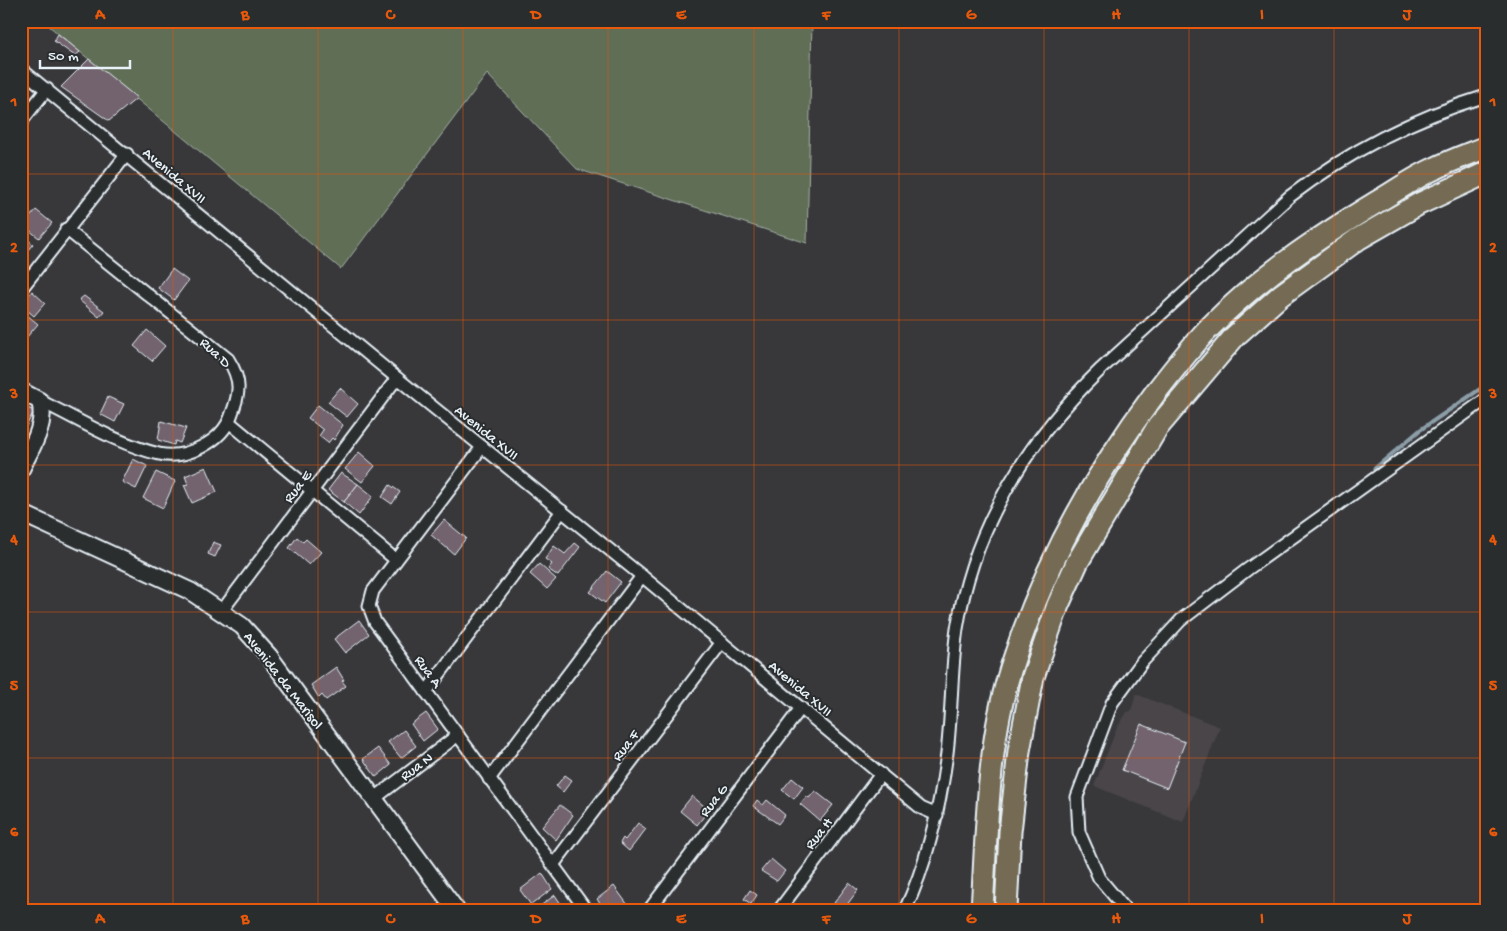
<svg xmlns="http://www.w3.org/2000/svg" width="1507" height="931" font-family="'Gochi Hand',sans-serif">
<style>
.built{fill:#49454a}
.green{fill:#616e56;stroke:#a4b0a7}
.lines{fill:none;stroke-linecap:round;stroke-linejoin:round}
.stream{stroke:#8c9ea8;stroke-width:4}
.building{fill:#72636e;stroke:#e8f1f8}
.street-casing{stroke:#e8f1f8;stroke-width:15}
.secondary-casing{stroke:#e8f1f8;stroke-width:20}
.highway-casing{stroke:#e8f1f8;stroke-width:25}
.street{stroke:#2a2d2e;stroke-width:11}
.secondary{stroke:#2a2d2e;stroke-width:16}
.highway{stroke:#746b52;stroke-width:21}
.grid{fill:none;stroke:#e8590c;stroke-width:1;stroke-opacity:0.55}
.labels{text-anchor:middle;stroke-width:4;stroke-linejoin:round;paint-order:stroke}
.street-label{font-size:15px;fill:#e8f1f8;stroke:#2a2d2e}
.neatline{fill:none;stroke:#e8590c;stroke-width:2}
.grid-label{font-size:16px;text-anchor:middle;font-weight:bold;fill:#e8590c}
</style>
<rect width="100%" height="100%" fill="#38383b"/>
<filter id="ink" filterUnits="userSpaceOnUse"><feTurbulence type="fractalNoise" baseFrequency=".02" numOctaves="2"/><feDisplacementMap in="SourceGraphic" scale="10" xChannelSelector="R" yChannelSelector="G"/><feConvolveMatrix kernelMatrix="1 2 1 2 8 2 1 2 1" color-interpolation-filters="sRGB"/></filter>
<g filter="url(#ink)">
<polygon class="built" points="1136,694 1220,727 1183,822 1094,786 1117,728 1127,712 1131,711"/>
<polygon class="green" points="43,21 812,21 807,243 577,169 487,74 341,269"/>
<g class="lines">
<polyline class="stream" points="1374,469 1420,430 1486,385"/>
</g>
<g class="building">
<polygon points="58,34 80,52 75,56 54,41"/>
<polygon points="89,59 137,98 109,121 61,87"/>
<polygon points="21,160 29,170 21,183"/>
<polygon points="36,210 52,223 39,238 23,225"/>
<polygon points="21,234 33,244 21,258"/>
<polygon points="172,269 188,281 174,300 158,288"/>
<polygon points="32,291 45,303 34,316 21,305"/>
<polygon points="84,296 104,311 99,317 79,300"/>
<polygon points="21,310 38,324 26,338 21,334"/>
<polygon points="147,330 165,346 152,361 134,346"/>
<polygon points="340,388 358,404 347,417 328,402"/>
<polygon points="108,397 124,404 115,422 100,414"/>
<polygon points="21,405 34,411 22,434 21,433"/>
<polygon points="318,405 343,425 334,440 332,438 328,443 319,436 323,430 308,418"/>
<polygon points="161,421 186,428 180,443 175,441 174,445 158,440"/>
<polygon points="359,452 375,466 362,482 345,469"/>
<polygon points="133,459 147,466 136,489 122,482"/>
<polygon points="206,467 217,492 192,503 184,485 188,484 185,476"/>
<polygon points="156,472 175,481 163,508 143,498"/>
<polygon points="341,473 358,484 344,502 328,490"/>
<polygon points="358,484 373,496 359,515 344,502"/>
<polygon points="390,485 400,492 392,504 382,497"/>
<polygon points="444,520 466,538 454,554 431,535"/>
<polygon points="297,537 303,542 306,539 321,552 309,565 289,548"/>
<polygon points="213,542 221,545 215,557 208,554"/>
<polygon points="575,543 580,547 558,576 548,569 552,564 545,559 554,546 565,554"/>
<polygon points="539,564 556,579 547,589 530,574"/>
<polygon points="607,571 621,582 605,603 590,592"/>
<polygon points="359,620 369,634 345,653 334,639"/>
<polygon points="336,667 344,680 342,681 346,686 326,700 322,695 319,698 311,685"/>
<polygon points="426,713 438,729 423,741 411,724"/>
<polygon points="1141,724 1185,742 1167,788 1122,770"/>
<polygon points="404,730 416,746 401,758 388,742"/>
<polygon points="378,748 391,765 376,777 363,759"/>
<polygon points="565,775 572,780 563,792 556,786"/>
<polygon points="792,778 803,787 794,799 782,790"/>
<polygon points="815,791 833,805 820,821 800,804 807,796 809,798"/>
<polygon points="692,796 709,810 697,825 680,811"/>
<polygon points="757,800 763,805 767,800 785,815 778,824 753,806"/>
<polygon points="560,805 573,815 556,840 542,827"/>
<polygon points="638,823 646,829 629,851 620,843 623,838 625,840"/>
<polygon points="771,859 785,871 777,881 761,871"/>
<polygon points="542,873 552,889 531,905 520,890"/>
<polygon points="849,883 858,890 843,910 834,903"/>
<polygon points="614,886 628,905 622,910 604,910 597,899"/>
<polygon points="750,890 757,895 751,904 744,899"/>
<polygon points="555,895 565,910 541,910 539,907"/>
</g>
<g class="lines">
<defs>
<g id="street">
<polyline points="21,69 397,378 642,576 921,808 937,815"/>
<polyline points="21,122 47,89"/>
<polyline points="21,289 127,154"/>
<path d="M40,401c38,18 77,43 119,53 26,6 63,-12 72,-38 9,-23 11,-35 -3,-57l-162,-130"/>
<polyline points="229,422 396,560"/>
<polyline points="482,447 373,591 369,606 375,622 586,910"/>
<polyline points="221,612 397,378"/>
<polyline points="426,692 562,511"/>
<polyline points="489,779 642,576"/>
<polyline points="375,798 458,735"/>
<polyline points="553,865 722,642"/>
<polyline points="649,910 801,708"/>
<polyline points="779,910 881,774"/>
<path d="M905,910c23,-49 35,-103 42,-157 5,-41 4,-83 10,-124 16,-102 71,-189 144,-260l188,-172c60,-46 124,-79 197,-101"/>
<polyline points="1126,910 1099,878 1079,832 1077,797 1112,703 1142,662 1181,620 1248,569 1486,399"/>
</g>
<g id="secondary">
<path d="M21,391l19,10c7,24 -9,47 -19,68"/>
<polyline points="21,513 190,591 242,626 269,656 456,910"/>
</g>
<g id="highway">
<path d="M982,910c5,-80 5,-165 29,-242 32,-101 82,-192 145,-276 17,-22 34,-44 53,-64 50,-51 107,-89 168,-126 19,-11 38,-25 59,-34 16,-8 33,-14 50,-21"/>
<polyline points="1006,910 1010,832 1019,751 1033,677 1058,605 1077,563 1157,428 1235,336 1281,295 1358,239 1419,204 1486,173"/>
</g>
</defs>
<use href="#street" class="street-casing"/>
<use href="#secondary" class="secondary-casing"/>
<use href="#highway" class="highway-casing"/>
<use href="#street" class="street"/>
<use href="#secondary" class="secondary"/>
<use href="#highway" class="highway"/>
</g>
</g>
<path class="grid" d="M173,21v889M318,21v889M463,21v889M608,21v889M754,21v889M899,21v889M1044,21v889M1189,21v889M1334,21v889M21,174h1465M21,320h1465M21,465h1465M21,612h1465M21,758h1465"/>
<g class="labels">
<g class="street-label">
<text transform="translate(175 175) rotate(40)" y="5">Avenida XVII</text>
<text transform="translate(216 352) rotate(43)" y="5">Rua D</text>
<text transform="translate(487 432) rotate(39)" y="5">Avenida XVII</text>
<text transform="translate(297 486) rotate(-53)" y="5">Rua E</text>
<text transform="translate(429 671) rotate(54)" y="5">Rua A</text>
<text transform="translate(284 680) rotate(52)" y="5">Avenida da Marisol</text>
<text transform="translate(801 688) rotate(40)" y="5">Avenida XVII</text>
<text transform="translate(625 745) rotate(-53)" y="5">Rua F</text>
<text transform="translate(416 766) rotate(-37)" y="5">Rua N</text>
<text transform="translate(713 800) rotate(-53)" y="5">Rua G</text>
<text transform="translate(818 833) rotate(-53)" y="5">Rua H</text>
</g>
</g>
<rect width="1507" height="931" fill="none" stroke="#2a2d2e" stroke-width="55"/>
<path d="M40 60v8h90v-8" fill="none" stroke="#e8f1f8" stroke-width="2.5"/>
<text x="48" y="60" font-size="15" fill="#e8f1f8" stroke="#2a2d2e" stroke-width="4" paint-order="stroke">50 m</text>
<rect x="28" y="28" width="1452" height="876" class="neatline"/>
<g class="grid-label">
<text x="100" y="19">A</text>
<text x="245" y="19">B</text>
<text x="390" y="19">C</text>
<text x="536" y="19">D</text>
<text x="681" y="19">E</text>
<text x="826" y="19">F</text>
<text x="971" y="19">G</text>
<text x="1116" y="19">H</text>
<text x="1262" y="19">I</text>
<text x="1407" y="19">J</text>
<text x="14" y="106">1</text>
<text x="1493" y="106">1</text>
<text x="14" y="252">2</text>
<text x="1493" y="252">2</text>
<text x="14" y="398">3</text>
<text x="1493" y="398">3</text>
<text x="14" y="544">4</text>
<text x="1493" y="544">4</text>
<text x="14" y="690">5</text>
<text x="1493" y="690">5</text>
<text x="14" y="836">6</text>
<text x="1493" y="836">6</text>
<text x="100" y="923">A</text>
<text x="245" y="923">B</text>
<text x="390" y="923">C</text>
<text x="536" y="923">D</text>
<text x="681" y="923">E</text>
<text x="826" y="923">F</text>
<text x="971" y="923">G</text>
<text x="1116" y="923">H</text>
<text x="1262" y="923">I</text>
<text x="1407" y="923">J</text>
</g>
</svg>
